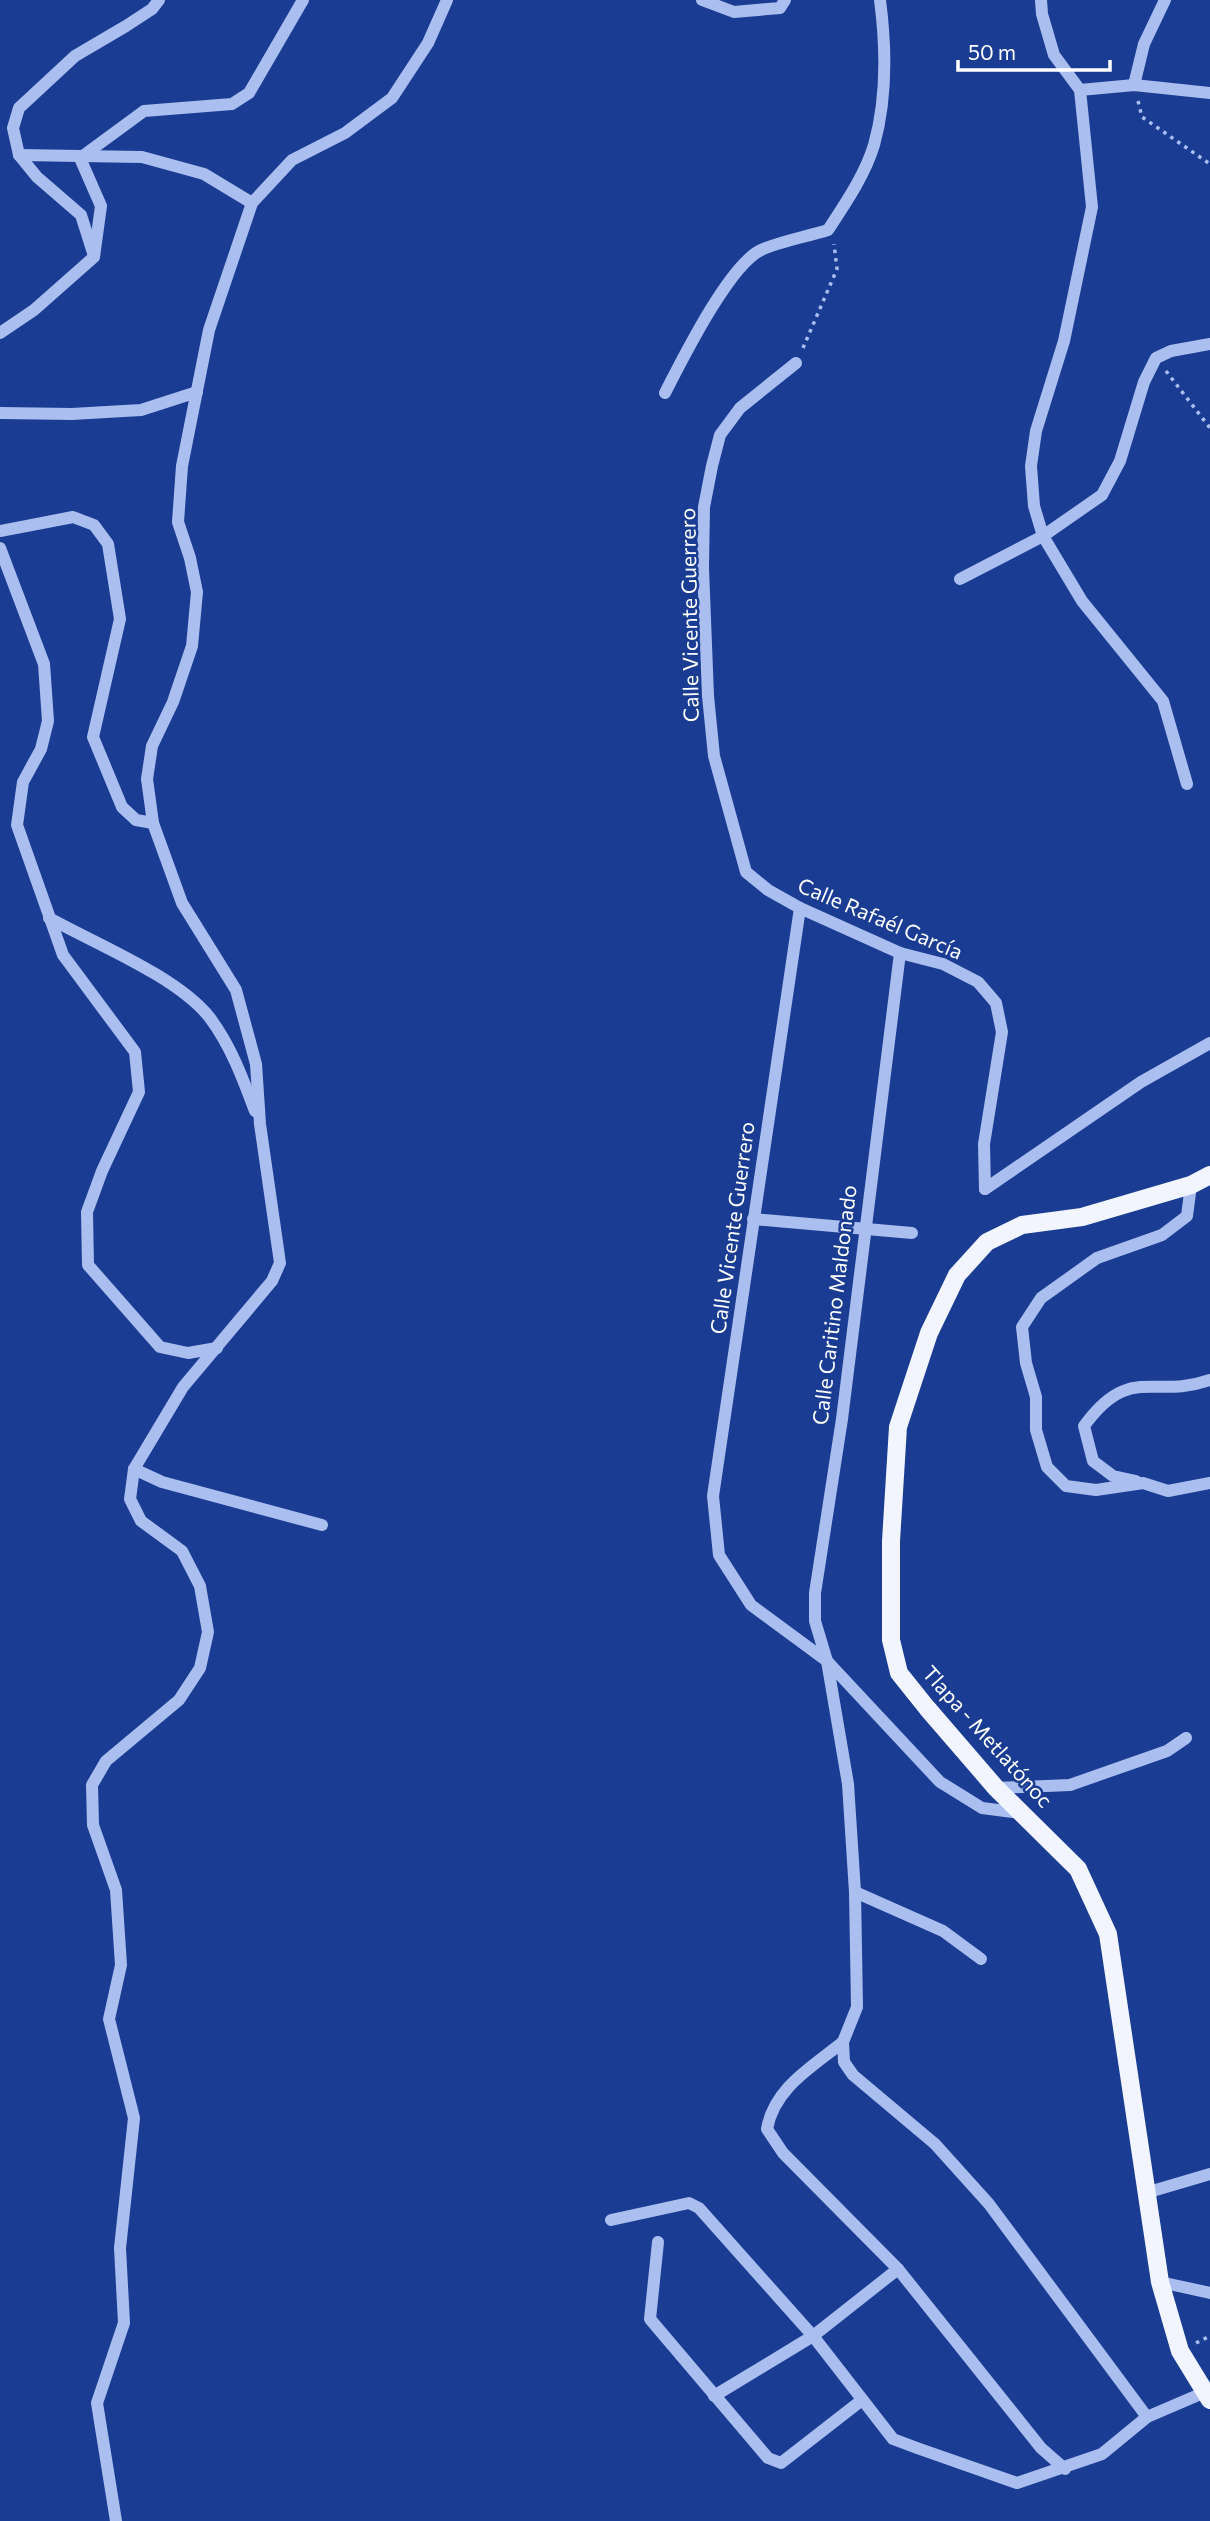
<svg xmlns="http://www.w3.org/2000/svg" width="1210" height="2521" font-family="Commissioner,sans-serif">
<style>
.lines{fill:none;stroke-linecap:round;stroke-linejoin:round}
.path{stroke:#aabfef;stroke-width:3.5;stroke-dasharray:3.5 5;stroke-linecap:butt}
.minor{stroke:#aabfef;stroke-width:12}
.major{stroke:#f2f5ff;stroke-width:18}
.labels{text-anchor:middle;stroke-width:5;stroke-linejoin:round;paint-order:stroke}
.street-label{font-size:21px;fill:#fff;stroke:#1a3c93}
</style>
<rect width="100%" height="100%" fill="#1a3c93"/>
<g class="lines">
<g class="path">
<polyline points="1138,101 1142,117 1210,164"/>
<polyline points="803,348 837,269 834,244"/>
<polyline points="1166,371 1210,428"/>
<polyline points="1196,2343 1210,2336"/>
</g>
<g class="minor">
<polyline points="702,0 734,12 780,8 785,0"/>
<polyline points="1041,0 1042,14 1054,55 1080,90 1092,207 1064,341 1036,431 1031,466 1034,506 1043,536 1082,601 1163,701 1187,784"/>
<polyline points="1134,85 1144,44 1165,0"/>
<polyline points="1080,90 1134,85 1210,93"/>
<polyline points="19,155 142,157 204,174 252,203"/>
<polyline points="94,256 81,215 37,177 19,155 13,128 19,108 75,56 126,26 152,9 159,0"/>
<polyline points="0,333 34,310 94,257 101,206 80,158 144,111 232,104 249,93 303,0"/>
<polyline points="796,363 740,408 720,435 712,466 704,507 703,568 708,696 714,756 746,872 768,890 800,908 900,953 943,964 978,982 996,1003 1002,1032 984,1144 985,1189"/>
<path d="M665,393c17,-33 64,-128 96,-143 20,-9 45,-13 67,-20 17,-26 37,-55 46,-85 13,-46 12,-99 6,-145"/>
<polyline points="0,413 72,414 141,410 197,392"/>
<polyline points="0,531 73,517 94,525 108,544 120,619 93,737 122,807 136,820 153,823"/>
<polyline points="0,548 44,664 48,721 41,749 23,782 17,825 63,955 135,1052 139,1092 102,1171 87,1212 88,1265 160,1347 188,1353 217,1348"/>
<polyline points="960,579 1043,536 1102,495 1120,461 1144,382 1156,358 1171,351 1210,344"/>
<polyline points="800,908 713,1496 719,1555 751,1605 827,1661 940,1782 982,1808 1021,1813"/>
<path d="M49,918c47,26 129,59 161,100 21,28 33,61 45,93"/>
<polyline points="900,953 842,1419 815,1593 815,1621 827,1661 848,1784 855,1892 857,2007 843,2042 844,2062 853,2075 935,2144 989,2204 1147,2417"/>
<polyline points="1191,1185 1187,1216 1162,1235 1097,1258 1041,1298 1022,1327 1026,1363 1036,1397 1036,1430 1047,1467 1066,1486 1096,1490 1143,1483 1168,1491 1210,1483"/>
<polyline points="985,1189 1141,1082 1210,1043"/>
<polyline points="753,1219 912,1233"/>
<polyline points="134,1469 162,1482 322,1525"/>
<path d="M1136,1481l-23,-5 -20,-15 -9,-35c46,-63 69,-26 126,-46"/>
<polyline points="996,1788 1070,1785 1167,1751 1186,1738"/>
<polyline points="855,1892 943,1931 981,1959"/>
<path d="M843,2042c-31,25 -69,46 -76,87l16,24 115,116 143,179 24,21"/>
<polyline points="1149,2192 1210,2174"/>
<polyline points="611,2220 689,2203 699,2208 813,2336 893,2439 917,2448 1017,2483 1102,2454 1147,2417 1203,2393"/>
<polyline points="658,2242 650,2319 768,2458 781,2463 862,2400"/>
<polyline points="1160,2282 1210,2293"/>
<polyline points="714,2396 813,2336 898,2269"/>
<polyline points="116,2521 97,2403 124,2323 120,2248 134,2118 109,2019 121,1965 116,1890 93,1825 92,1785 106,1761 179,1700 200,1668 208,1632 200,1586 182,1551 141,1521 130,1499 134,1469 183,1387 272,1281 280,1263 260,1124 256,1064 236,990 182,903 153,823 147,779 152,746 173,702 192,646 197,592 190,558 178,522 182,466 209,330 252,203 292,160 345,133 392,98 428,43 447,0"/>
</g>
<polyline class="major" points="1210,1175 1191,1185 1082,1217 1022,1225 987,1242 957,1275 929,1333 898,1427 891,1541 891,1640 899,1673 927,1708 996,1788 1078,1869 1108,1934 1160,2282 1180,2351 1210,2400"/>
</g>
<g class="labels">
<g class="street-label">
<text transform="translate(690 615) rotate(-91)" y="7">Calle Vicente Guerrero</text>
<text transform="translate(880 919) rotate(23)" y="7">Calle Rafaél García</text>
<text transform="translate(733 1228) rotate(-82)" y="7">Calle Vicente Guerrero</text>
<text transform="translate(835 1305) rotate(-83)" y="7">Calle Caritino Maldonado</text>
<text transform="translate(987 1737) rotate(48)" y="7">Tlapa - Metlatónoc</text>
</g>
</g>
<path d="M958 60v10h152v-10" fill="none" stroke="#ffffff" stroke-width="3.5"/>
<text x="968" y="60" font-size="21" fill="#ffffff" stroke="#1a3c93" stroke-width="5" paint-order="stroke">50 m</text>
</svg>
